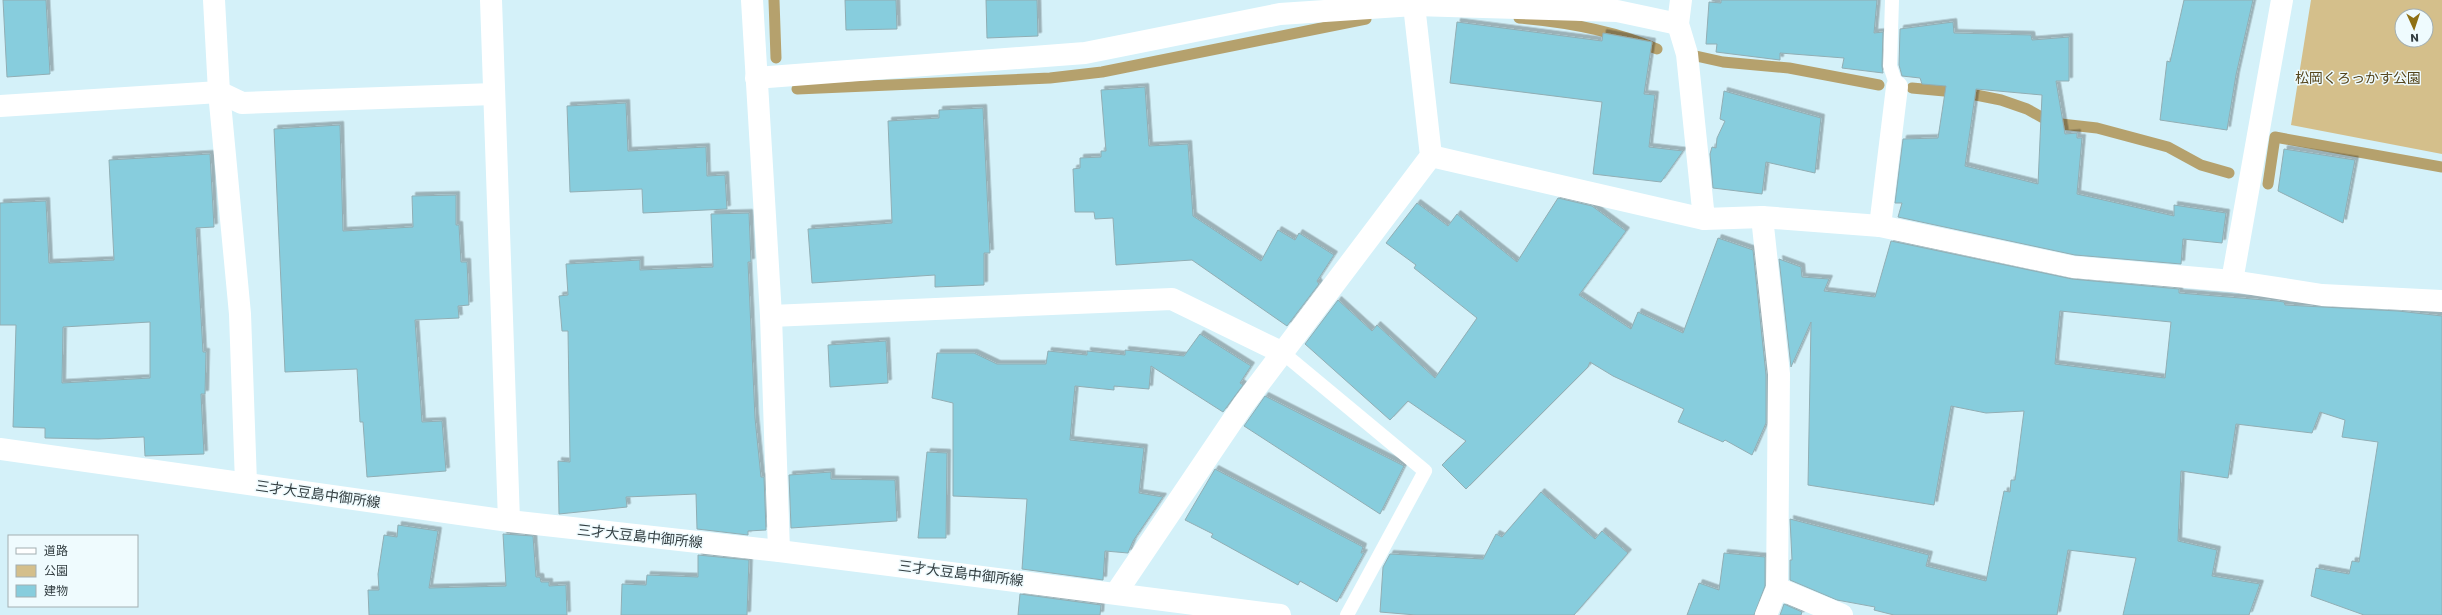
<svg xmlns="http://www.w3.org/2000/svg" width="2442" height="615" font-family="Poppins,'Noto Sans JP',sans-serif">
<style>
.green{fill:#d4bf8b;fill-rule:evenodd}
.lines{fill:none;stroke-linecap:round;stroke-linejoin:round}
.stream{stroke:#b5a16d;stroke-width:11}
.building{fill:#87cddd;stroke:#91aeb4;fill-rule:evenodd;filter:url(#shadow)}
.lane{stroke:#fff;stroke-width:14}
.street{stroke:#fff;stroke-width:22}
.secondary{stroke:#fff;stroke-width:22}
.labels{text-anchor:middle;stroke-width:3;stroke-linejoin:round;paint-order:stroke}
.park-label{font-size:14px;fill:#54441b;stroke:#effbfe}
.street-label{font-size:14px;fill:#323d40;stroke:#effbfe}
</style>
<defs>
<filter id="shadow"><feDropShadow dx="3.5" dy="-3.5" stdDeviation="0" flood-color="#0004"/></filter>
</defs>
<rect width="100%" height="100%" fill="#d4f1f9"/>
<path class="green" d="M2311,0h131v154l-151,-29zM2402,16h24v24h-24z"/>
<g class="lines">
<g class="stream">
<polyline points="774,0 776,58"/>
<path d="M1519,18c47,4 94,12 138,31"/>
<polyline points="1690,55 1687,54 1723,62 1789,68 1879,85"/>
<polyline points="1912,88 1966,93 2001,100 2027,109 2052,123 2097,128 2168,147 2201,165 2229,173"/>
<polyline points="797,89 1050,78 1102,72 1366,19"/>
<polyline points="2268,184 2275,137 2442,167"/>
</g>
</g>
<g class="building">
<polygon points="3,0 46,0 50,74 7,77"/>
<polygon points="845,0 896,0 897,29 846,30"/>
<polygon points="986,0 1037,0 1038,36 987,38"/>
<polygon points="1721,0 1877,0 1874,33 1883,32 1882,66 1883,73 1842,68 1844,58 1780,53 1780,60 1716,52 1717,44 1706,44 1709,2 1721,3"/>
<polygon points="2184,0 2253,0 2236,75 2227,130 2160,120 2167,61 2170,62"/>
<polygon points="1457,22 1602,41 1603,33 1652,42 1644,94 1655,95 1649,147 1683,151 1661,182 1593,174 1602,102 1450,83"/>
<path d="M1953,22l1,11 77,2 1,5 37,-3v44h-13l9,53 12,-1v5h5l-5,56 97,22v-11l52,8 -4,30 -39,-4 -2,25 -106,-9 -177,-38 4,-14h-7l8,-64 35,-1 8,-52 -24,-2 -2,-6 -18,-2 -3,-11 1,-36zM1976,89l66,6 -4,89 -73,-18z"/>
<polygon points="1145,87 1149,146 1188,144 1193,216 1261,261 1278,230 1295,240 1299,233 1334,255 1317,281 1319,284 1287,326 1192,260 1116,265 1113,218 1095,219 1094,212 1075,212 1073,169 1080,168 1080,158 1101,157 1101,151 1106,151 1101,90"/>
<polygon points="1724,91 1821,118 1815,173 1766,162 1762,194 1713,188 1710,154 1712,147 1716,148 1717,138 1725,121 1720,119"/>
<polygon points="626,103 628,151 706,147 707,176 725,175 727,209 643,213 642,189 570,192 567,106"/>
<polygon points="983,108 990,253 984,253 984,285 935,287 935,275 812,283 808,229 892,223 888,121 939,118 939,110"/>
<polygon points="340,125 343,231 413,227 412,196 456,195 456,225 459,225 461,262 467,262 469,305 458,306 459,318 415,320 422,422 442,421 446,471 367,477 363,422 360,422 357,369 285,372 274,129"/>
<polygon points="2284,149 2355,160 2343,223 2278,191"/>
<path d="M210,154l4,73 -18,1 7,124h3l-1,42h-4l3,60 -59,2 -1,-19 -46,2 -53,-1v-10l-32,-1 3,-102h-16v-122l46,-2 3,62 65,-3 -5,-100zM150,322v56l-88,5 1,-56z"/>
<polygon points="1558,198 1592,206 1626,231 1579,295 1631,329 1638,312 1683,333 1718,238 1753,250 1766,375 1766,423 1752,455 1725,440 1723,442 1678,422 1684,409 1613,376 1590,362 1588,367 1466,489 1442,465 1466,441 1408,401 1390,420 1305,344 1338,300 1372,331 1377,325 1435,378 1477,318 1414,268 1416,265 1386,243 1417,203 1448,226 1457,214 1517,262"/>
<polygon points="749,213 751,262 748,262 755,418 761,477 764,477 766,530 748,531 748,535 697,529 696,494 626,497 627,507 559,514 558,461 570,462 568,331 562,331 559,296 568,295 566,264 640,260 640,270 713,267 711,214"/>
<path d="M1891,241l181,38 107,10v4l98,8 7,1 1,3 113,6 44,5v299h-78l-53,-19 5,-28 33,6 3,-13 7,1 19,-120 -36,-5 3,-17 -25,-8 -8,21 -76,-9 -8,54 -47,-7 -3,70 39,9 -5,26 48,8 -11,31h-126l13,-57 -68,-8 -11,65h-163l-20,-5 1,-3 -38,-7 -47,-20v-20h2l-2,-41 139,36 -3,11 60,15 18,-90 6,1 1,-12h4l9,-69 -38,2 -35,-7 -17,99 -126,-20 3,-163 -20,45 -12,-108 22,8 1,10 27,2 -5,12 51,6zM2060,311l111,11 -6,56 -110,-14z"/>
<polygon points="1200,334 1251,366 1240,383 1243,385 1223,412 1151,366 1149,389 1114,386 1114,390 1075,386 1070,440 1144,448 1139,493 1163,497 1133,541 1128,553 1105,551 1103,580 1022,569 1027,499 953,496 953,403 932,398 937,353 974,353 997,364 1046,364 1048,351 1087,355 1087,351 1125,355 1125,350 1184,356"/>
<polygon points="886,341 888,383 830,387 828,345"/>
<polygon points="1265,396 1404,466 1380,514 1244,426"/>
<polygon points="927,452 947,453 946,538 918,538"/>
<polygon points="1215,469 1363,547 1361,553 1364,553 1337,602 1300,581 1298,585 1211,537 1213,534 1185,520"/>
<polygon points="831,472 831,479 895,480 897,521 791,528 789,475"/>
<polygon points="1541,492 1595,539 1602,531 1628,553 1574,615 1416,615 1380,612 1383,567 1390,554 1483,559 1496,534 1502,537"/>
<polygon points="398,525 438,531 429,588 506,586 503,534 533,536 536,577 540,577 541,582 549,582 549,586 566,585 567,615 369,615 368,590 379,590 378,574 384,535 397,537"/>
<polygon points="1724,553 1765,557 1765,586 1754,615 1687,615 1699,583 1719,590"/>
<polygon points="698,555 749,560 747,615 621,615 622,584 646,585 647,575 698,577"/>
<polygon points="1020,594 1101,605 1100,615 1018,615"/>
<polygon points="1784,604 1802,612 1801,615 1780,615"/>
</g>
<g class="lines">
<g class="lane">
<polyline points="1892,0 1890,66 1897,87"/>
<polyline points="1283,353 1425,471 1347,615"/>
</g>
<g class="street">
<polyline points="214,0 219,92 240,314 246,483"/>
<polyline points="752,0 771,316 779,551"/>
<polyline points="1681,0 1678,24 1687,54 1704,219 1762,217 1880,226 2073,267 2232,281 2322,295 2442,301"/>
<polyline points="756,78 1085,53 1280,14 1414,5 1617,11 1678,24"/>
<polyline points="0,106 219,92 242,103 494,94"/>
<polyline points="1431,156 1704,219"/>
<polyline points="1762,217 1779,374 1777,588 1766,615"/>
<polyline points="1880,226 1897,87"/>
<polyline points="2232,281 2282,0"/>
<polyline points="771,316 1172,299 1283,353"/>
<polyline points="1777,588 1842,615"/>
<polyline points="1116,593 1243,405 1431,156 1414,5"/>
</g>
<g class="secondary">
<polyline points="491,0 509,521"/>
<polyline points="0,449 509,521 779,551 1280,615"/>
</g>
</g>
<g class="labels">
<g class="park-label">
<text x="2358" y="83">松岡くろっかす公園</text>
</g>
<g class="street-label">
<text transform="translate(318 494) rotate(8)" y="5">三才大豆島中御所線</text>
<text transform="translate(640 536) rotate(6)" y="5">三才大豆島中御所線</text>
<text transform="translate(961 573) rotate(7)" y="5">三才大豆島中御所線</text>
</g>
</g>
<rect x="8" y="535" width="130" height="72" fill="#effbfe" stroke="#a3afb2"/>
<rect x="16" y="548" width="20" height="6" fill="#ffffff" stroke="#a3afb2"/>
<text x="44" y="555" font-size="12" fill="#323d40">道路</text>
<rect x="16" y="565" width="20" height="12" fill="#d4bf8b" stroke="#a3afb2"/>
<text x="44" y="575" font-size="12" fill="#323d40">公園</text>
<rect x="16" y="585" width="20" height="12" fill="#87cddd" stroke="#a3afb2"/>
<text x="44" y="595" font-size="12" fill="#323d40">建物</text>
<g transform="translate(2414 28) rotate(177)"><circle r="19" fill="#effbfe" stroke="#a3afb2"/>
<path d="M0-3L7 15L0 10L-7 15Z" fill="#8e7014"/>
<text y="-6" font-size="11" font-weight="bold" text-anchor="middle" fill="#323d40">N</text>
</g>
</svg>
